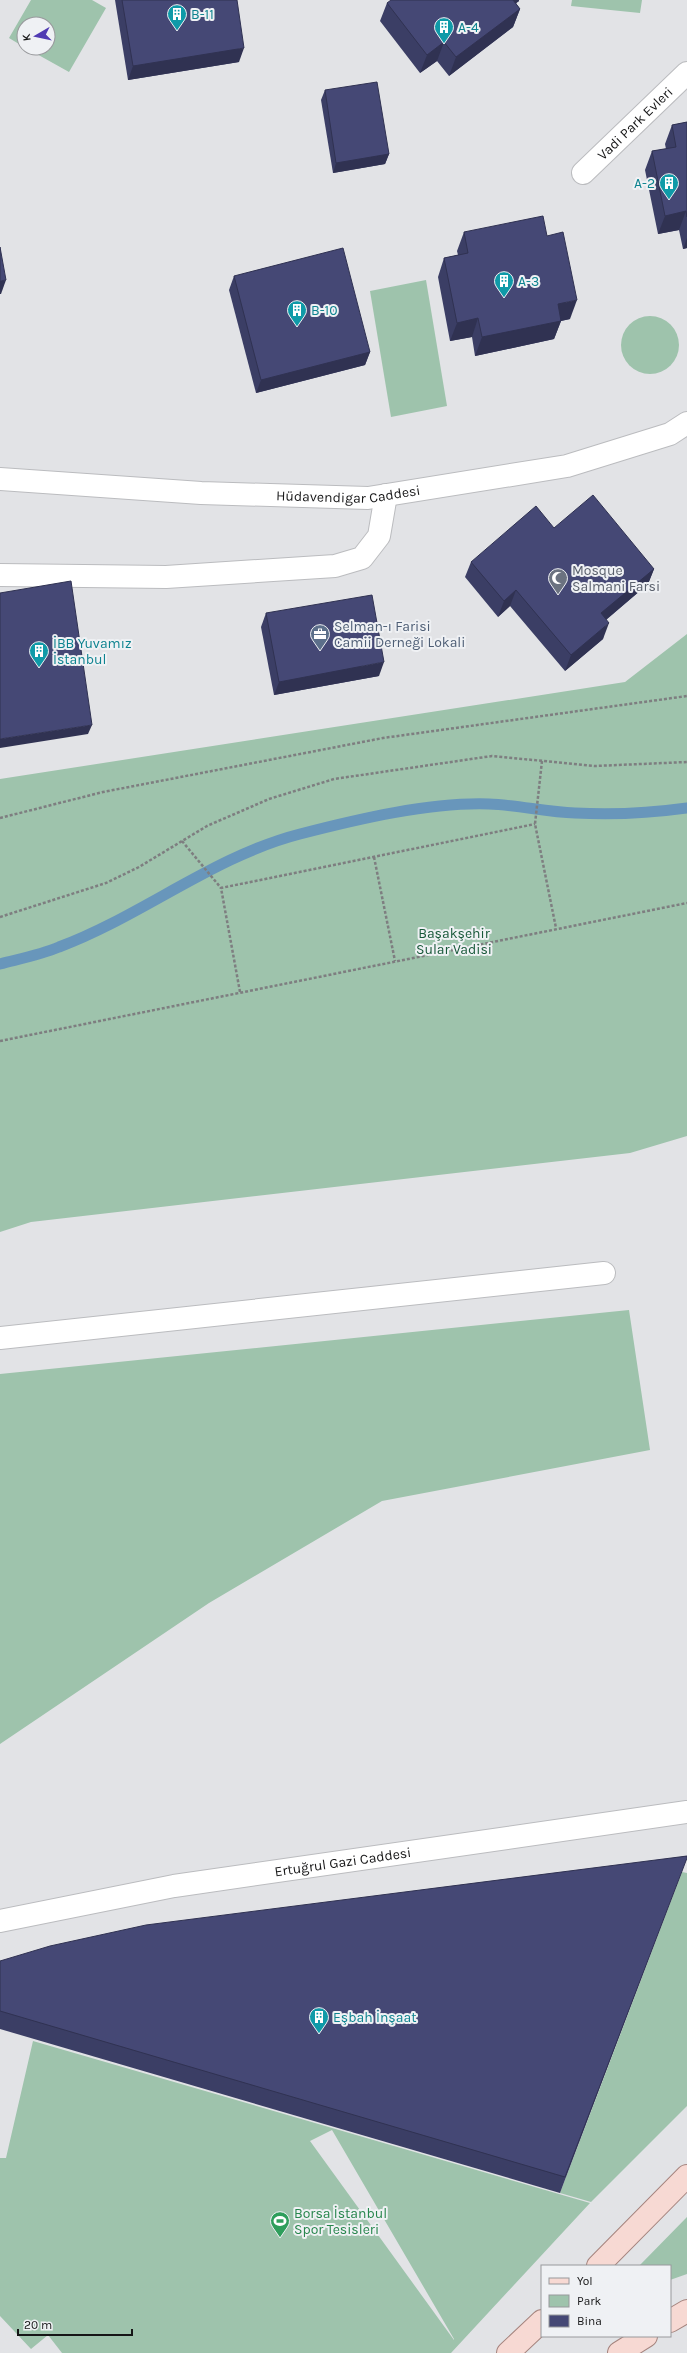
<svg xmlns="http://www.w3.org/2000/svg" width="687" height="2353" font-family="Karla,sans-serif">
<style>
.green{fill:#9ec3ac;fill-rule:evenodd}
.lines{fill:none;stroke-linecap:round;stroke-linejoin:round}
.stream{stroke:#6896bb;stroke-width:11}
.minor-casing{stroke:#bbbcbf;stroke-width:24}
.major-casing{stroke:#a5847e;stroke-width:24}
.path{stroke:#7e7e80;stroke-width:2.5;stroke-dasharray:3 2;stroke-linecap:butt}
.minor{stroke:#fff;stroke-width:22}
.major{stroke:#f7d9d3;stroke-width:22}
.wall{fill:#3b3e65}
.shaded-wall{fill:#303252}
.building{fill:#454875;stroke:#303252}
.labels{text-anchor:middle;stroke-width:4;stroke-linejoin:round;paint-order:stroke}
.culture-label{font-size:14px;fill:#0d838f;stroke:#eff1f4;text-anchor:start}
.street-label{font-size:14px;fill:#161617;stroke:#eff1f4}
.worship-label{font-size:14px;fill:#5b616d;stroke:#eff1f4;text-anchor:start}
.service-label{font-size:14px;fill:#4e5e75;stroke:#eff1f4;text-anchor:start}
.park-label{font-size:14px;fill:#175839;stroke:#eff1f4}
.leisure-label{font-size:14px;fill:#27864d;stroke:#eff1f4;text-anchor:start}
</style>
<rect width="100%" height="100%" fill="#e2e3e6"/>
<g class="green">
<polygon points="31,0 92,0 106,8 69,72 26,48 48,48 48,24 24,24 24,47 9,38"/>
<polygon points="572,0 642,0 640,13 571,6"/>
<polygon points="426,280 447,406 391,417 370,291"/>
<circle cx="650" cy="345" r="29"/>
<polygon points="687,634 687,1136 630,1153 31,1222 0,1232 0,779 625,682"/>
<polygon points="629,1310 650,1450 382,1501 209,1603 0,1744 0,1374"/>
<polygon points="682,1872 687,1873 687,2106 591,2202 560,2193"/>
<path d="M33,2041l557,162 -139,150h-389l-14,-18 -17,14 -31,-33v-158h6zM332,2130l122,209v1l-144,-199z"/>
<polygon points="687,2217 687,2274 670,2280 670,2266 639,2266"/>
</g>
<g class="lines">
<path class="stream" d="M0,964c19,-5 40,-9 59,-17 83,-31 155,-91 241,-113 58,-15 130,-32 189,-30 29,1 57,8 86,9 37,2 76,0 112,-5"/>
<defs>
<g id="minor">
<path id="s1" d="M583,173l104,-100"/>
<path id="s2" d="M0,479l201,14 167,5 199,-32 103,-32 17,-11"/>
<polyline points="0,575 166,577 335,566 362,558 379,536 386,495"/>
<polyline points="0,1338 604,1273"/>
<path id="s3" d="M0,1921l174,-35 513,-74"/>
</g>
<g id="major">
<polyline points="598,2266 687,2176"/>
<polyline points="670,2321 687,2311"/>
<polyline points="508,2353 542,2321"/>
<polyline points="619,2353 646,2336"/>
</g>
</defs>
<use href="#minor" class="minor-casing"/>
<use href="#major" class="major-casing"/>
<g class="path">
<polyline points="542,761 535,824 556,928"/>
<polyline points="0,818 103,792 383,738 687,696"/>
<polyline points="182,841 221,888"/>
<polyline points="374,857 395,961"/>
<polyline points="0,917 106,883 139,867 207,826 269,799 334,779 492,756 595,766 687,762"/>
<polyline points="240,992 221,888 535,824"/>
<polyline points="0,1041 687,903"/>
</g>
<use href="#minor" class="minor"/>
<use href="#major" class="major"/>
</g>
<g class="wall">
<polygon points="115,0 237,0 239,62 128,80"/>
<polygon points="519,1 516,3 520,9 513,27 449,76 437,61 420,73 380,21 387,3"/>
<polygon points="325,90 389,154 385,164 333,173 321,100"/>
<polygon points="687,122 687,248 683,249 679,230 658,234 645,170 652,151 666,149 665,144 672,125"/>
<polygon points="464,232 547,236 570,319 561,321 554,339 475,356 472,337 450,341 438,277 444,258 458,255 457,251"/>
<polygon points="234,276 370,352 365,365 256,393 229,290"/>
<polygon points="471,562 654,569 648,584 606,620 603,639 565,671 510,606 498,617 465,577"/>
<polygon points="266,613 379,676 274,695 261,627"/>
<polygon points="687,1856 560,2193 0,2029 0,1961"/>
</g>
<g class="shaded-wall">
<polygon points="508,0 519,0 519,1 503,13"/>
<polygon points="520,9 513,27 449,76 456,57"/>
<polygon points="444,42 437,61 420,73 427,55"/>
<polygon points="244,48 239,62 128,80 133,66"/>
<polygon points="389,154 385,164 333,173 336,163"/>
<polygon points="686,211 679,230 658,234 665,216"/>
<polygon points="687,238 687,248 683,249"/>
<polygon points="6,280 1,294 0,294 0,281"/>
<polygon points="577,300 570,319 551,323 558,304"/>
<polygon points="478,318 472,337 450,341 457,323"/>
<polygon points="561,321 554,339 475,356 482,337"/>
<polygon points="370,352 365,365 256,393 261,380"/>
<polygon points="654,569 648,584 595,629 601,613"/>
<polygon points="516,590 510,606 498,617 504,601"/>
<polygon points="609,623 603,639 565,671 571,655"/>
<polygon points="384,662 379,676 274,695 279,682"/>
<polygon points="92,725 88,734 0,748 0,739"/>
</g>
<g class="building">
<polygon points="122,0 237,0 244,48 133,66"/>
<polygon points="391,0 513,0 520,9 456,57 444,42 427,55 387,3"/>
<polygon points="377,82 389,154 336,163 325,90"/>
<polygon points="687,122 687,217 686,211 665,216 652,151 676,147 672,125"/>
<polygon points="543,216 547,236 563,232 577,300 558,304 561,321 482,337 478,318 457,323 444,258 468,253 464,232"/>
<polygon points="0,247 6,280 0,281"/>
<polygon points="343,248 370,352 261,380 234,276"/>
<polygon points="593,495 654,569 601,613 609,623 571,655 516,590 504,601 471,562 536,506 554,528"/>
<polygon points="71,581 92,725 0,739 0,593"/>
<polygon points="372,595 384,662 279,682 266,613"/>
<polygon points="687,1856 687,1858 565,2177 0,2011 0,1961 50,1946 146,1925"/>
</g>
<defs>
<symbol id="building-pin" viewBox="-11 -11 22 30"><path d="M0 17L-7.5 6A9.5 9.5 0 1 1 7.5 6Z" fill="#0f9aa8" stroke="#eff1f4"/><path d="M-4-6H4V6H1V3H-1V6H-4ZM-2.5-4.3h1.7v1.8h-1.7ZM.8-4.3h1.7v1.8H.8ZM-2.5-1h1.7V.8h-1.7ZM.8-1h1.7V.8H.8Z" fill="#fff"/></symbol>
<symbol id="mosque-pin" viewBox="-11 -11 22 30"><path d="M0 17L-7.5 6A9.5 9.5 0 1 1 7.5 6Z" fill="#6b7280" stroke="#eff1f4"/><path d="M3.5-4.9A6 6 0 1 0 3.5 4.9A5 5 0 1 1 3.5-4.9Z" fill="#fff"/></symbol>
<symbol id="office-pin" viewBox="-11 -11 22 30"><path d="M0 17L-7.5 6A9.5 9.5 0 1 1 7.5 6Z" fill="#5c6f8a" stroke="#eff1f4"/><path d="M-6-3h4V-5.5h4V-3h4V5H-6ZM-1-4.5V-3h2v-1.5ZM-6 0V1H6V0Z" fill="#fff"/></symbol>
<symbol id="stadium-pin" viewBox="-11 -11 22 30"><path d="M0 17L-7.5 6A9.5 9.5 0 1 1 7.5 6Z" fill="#2e9e5b" stroke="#eff1f4"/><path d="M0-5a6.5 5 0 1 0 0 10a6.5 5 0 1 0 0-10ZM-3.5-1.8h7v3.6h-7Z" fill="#fff"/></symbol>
</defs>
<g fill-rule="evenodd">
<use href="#building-pin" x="166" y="3" width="22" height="30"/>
<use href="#building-pin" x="433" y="16" width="22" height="30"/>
<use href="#building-pin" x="658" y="172" width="22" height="30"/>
<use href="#building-pin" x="493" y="270" width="22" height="30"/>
<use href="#building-pin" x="286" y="299" width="22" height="30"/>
<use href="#mosque-pin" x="547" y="567" width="22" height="30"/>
<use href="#office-pin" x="309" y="623" width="22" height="30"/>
<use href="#building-pin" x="28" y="640" width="22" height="30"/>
<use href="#building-pin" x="308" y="2006" width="22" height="30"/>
<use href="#stadium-pin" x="269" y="2210" width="22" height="30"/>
</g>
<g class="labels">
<g class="culture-label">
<text x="191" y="19">B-11</text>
<text x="458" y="32">A-4</text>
<text x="655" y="188" text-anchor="end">A-2</text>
<text x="518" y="286">A-3</text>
<text x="311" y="315">B-10</text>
<text x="53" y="648">İBB Yuvamız<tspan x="53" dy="16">İstanbul</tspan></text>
<text x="333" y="2022">Eşbah İnşaat</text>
</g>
<g class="street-label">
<text dy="5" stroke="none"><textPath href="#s1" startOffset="72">Vadi Park Evleri</textPath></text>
<text dy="5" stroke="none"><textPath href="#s2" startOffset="349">Hüdavendigar Caddesi</textPath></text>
<text dy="5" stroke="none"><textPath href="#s3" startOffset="348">Ertuğrul Gazi Caddesi</textPath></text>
</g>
<g class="worship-label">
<text x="572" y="575">Mosque<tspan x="572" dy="16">Salmani Farsi</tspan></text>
</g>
<g class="service-label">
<text x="334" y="631">Selman-ı Farisi<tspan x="334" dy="16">Camii Derneği Lokali</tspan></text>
</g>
<g class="park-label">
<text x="454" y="938">Başakşehir<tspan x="454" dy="16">Sular Vadisi</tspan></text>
</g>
<g class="leisure-label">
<text x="294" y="2218">Borsa İstanbul<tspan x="294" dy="16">Spor Tesisleri</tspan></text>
</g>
</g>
<rect x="541" y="2265" width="130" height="72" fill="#eff1f4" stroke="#98999c"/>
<rect x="549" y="2278" width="20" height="6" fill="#f7d9d3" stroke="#98999c"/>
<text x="577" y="2285" font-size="12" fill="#161617">Yol</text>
<rect x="549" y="2295" width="20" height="12" fill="#9ec3ac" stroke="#98999c"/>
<text x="577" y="2305" font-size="12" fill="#161617">Park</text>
<rect x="549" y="2315" width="20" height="12" fill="#454875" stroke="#98999c"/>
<text x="577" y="2325" font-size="12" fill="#161617">Bina</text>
<g transform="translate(36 36) rotate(261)"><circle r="19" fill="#eff1f4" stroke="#98999c"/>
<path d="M0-3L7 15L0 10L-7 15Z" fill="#503bb3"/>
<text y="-6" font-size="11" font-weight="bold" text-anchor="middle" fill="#161617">K</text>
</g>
<path d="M18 2329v6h114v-6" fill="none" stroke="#161617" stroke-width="2"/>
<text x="24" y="2329" font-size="12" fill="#161617" stroke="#eff1f4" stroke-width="3" paint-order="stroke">20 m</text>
</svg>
